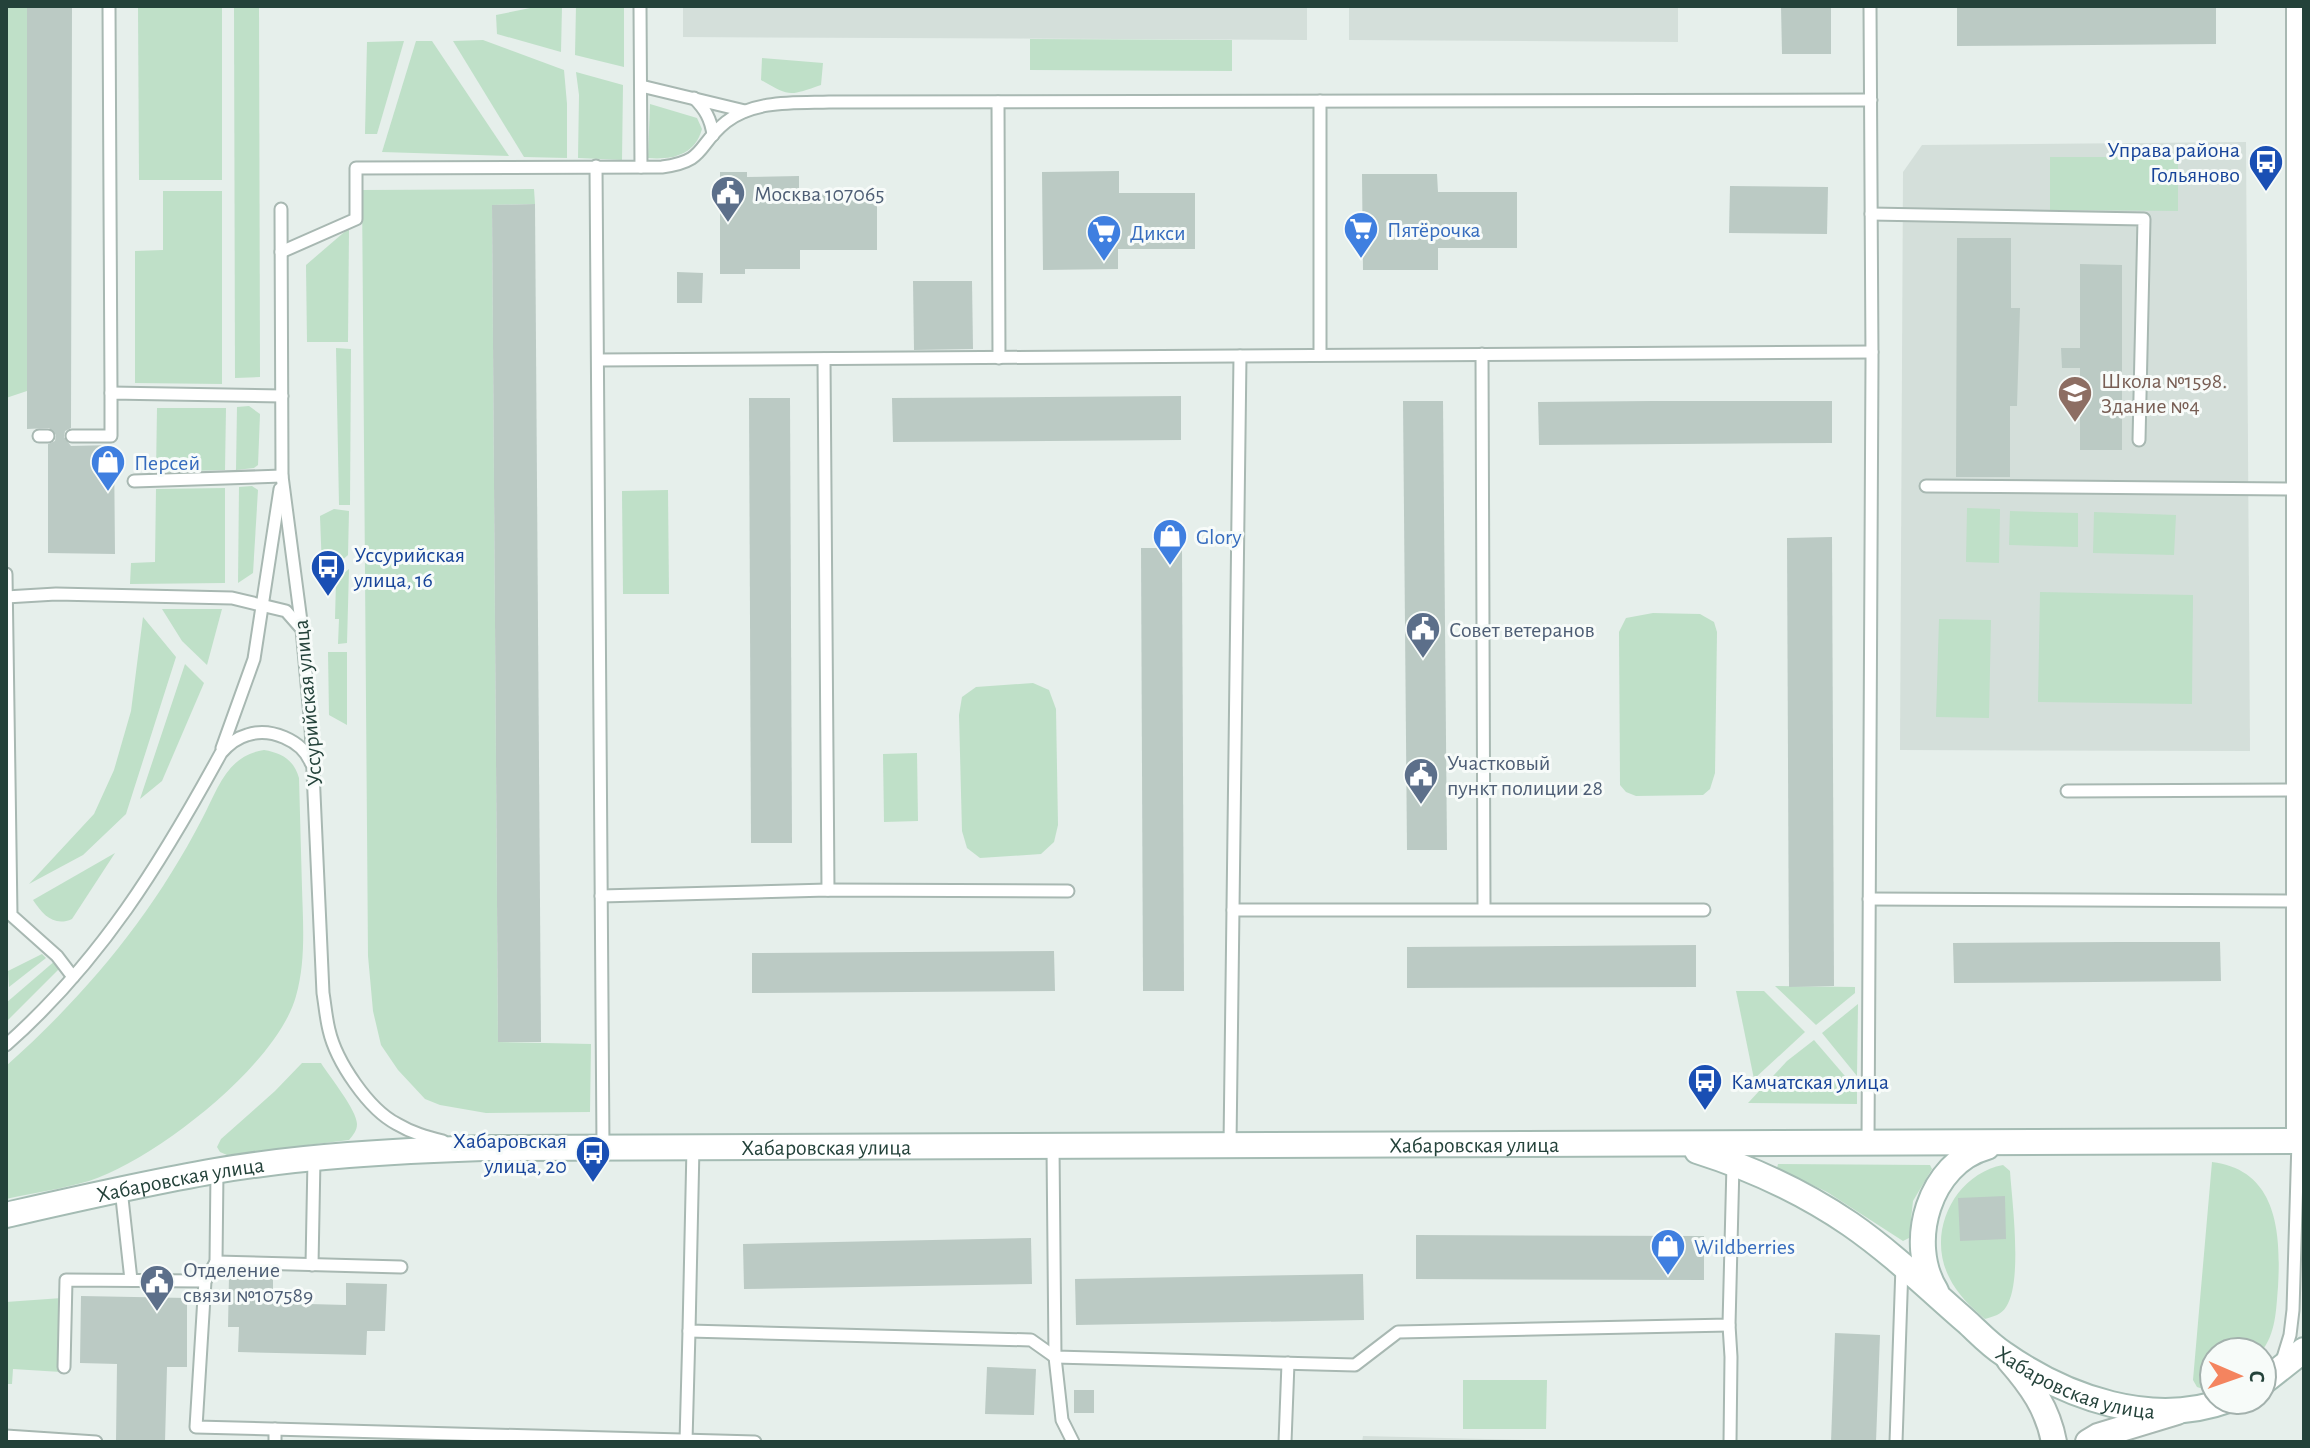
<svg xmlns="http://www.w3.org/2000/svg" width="2310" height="1448" font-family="'Alegreya Sans',sans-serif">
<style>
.built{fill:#d4dfda}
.green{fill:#bfe0c8}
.building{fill:#bbcac4}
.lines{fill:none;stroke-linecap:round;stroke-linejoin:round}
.service-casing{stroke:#a8b8b2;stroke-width:15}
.minor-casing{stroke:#a8b8b2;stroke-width:26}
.tertiary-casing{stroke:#a8b8b2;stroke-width:28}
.secondary-casing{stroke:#a4bbb3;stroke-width:28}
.service{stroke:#fff;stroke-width:11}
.minor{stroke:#fff;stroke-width:22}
.tertiary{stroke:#fff;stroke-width:24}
.secondary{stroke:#fff;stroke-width:24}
.labels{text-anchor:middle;stroke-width:6;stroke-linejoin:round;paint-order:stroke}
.transit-label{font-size:22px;fill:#164399;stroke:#f7fbf9;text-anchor:end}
.service-label{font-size:22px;fill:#4e5e75;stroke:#f7fbf9;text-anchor:start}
.shop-label{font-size:22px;fill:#366cbe;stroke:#f7fbf9;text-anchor:start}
.education-label{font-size:22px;fill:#785e54;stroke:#f7fbf9;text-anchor:start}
.street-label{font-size:22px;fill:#24423a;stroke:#f7fbf9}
</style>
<rect width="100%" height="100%" fill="#e6efeb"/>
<g class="built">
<polygon points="683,6 1307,6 1307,40 683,37"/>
<polygon points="1349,6 1678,6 1678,42 1349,40"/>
<polygon points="2246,142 2250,751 1900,750 1903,172 1922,145"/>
<polygon points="1363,1436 1604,1442 1362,1442"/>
</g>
<g class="green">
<polygon points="6,6 27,6 27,391 6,398"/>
<polygon points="138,6 222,6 222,180 139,180"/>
<polygon points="234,6 259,6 260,377 235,378"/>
<polygon points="540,6 562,6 561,52 497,34 496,15"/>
<polygon points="576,6 624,6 624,67 575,55"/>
<polygon points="1030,39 1232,40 1232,71 1030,70"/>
<polygon points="483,40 564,70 567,104 567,158 524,157 453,41"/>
<polygon points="404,41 377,134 365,134 367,42"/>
<polygon points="416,41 432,41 509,156 382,152"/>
<path d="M762,58l61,5 -2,22c-32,11 -31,12 -60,-5z"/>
<polygon points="576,72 623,85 622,160 578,158 579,95"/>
<path d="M650,104l47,14 5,11c-7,26 -30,31 -54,29z"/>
<polygon points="2050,157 2178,157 2178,211 2050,210"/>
<polygon points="534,189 535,204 492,205 498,1042 591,1044 590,1112 486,1113 440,1105 425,1099 398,1070 381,1045 373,1011 368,956 362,190"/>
<polygon points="163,191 222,191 222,384 135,383 135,251 163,250"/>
<polygon points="349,228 348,342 307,342 306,265"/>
<polygon points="336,348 351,349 350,505 339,505"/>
<polygon points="249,406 260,414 258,465 254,468 236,470 237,407"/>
<polygon points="157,408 226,408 225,470 156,472"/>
<polygon points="252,486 258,490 253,573 238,583 239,487"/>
<polygon points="225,488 225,583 130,584 131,563 155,562 156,489"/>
<polygon points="668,490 669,594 623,594 622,491"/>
<polygon points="1967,508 2000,509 1999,563 1966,562"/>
<polygon points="334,509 349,511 348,555 332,569 322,569 320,516"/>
<polygon points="2010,511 2078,513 2078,547 2009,545"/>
<polygon points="2094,512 2176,515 2174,555 2093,553"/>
<polygon points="349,569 347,643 338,644 339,619 335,619 336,580"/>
<polygon points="2040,592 2193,595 2192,704 2038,702"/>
<polygon points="162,609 222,609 207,665 182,641"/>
<polygon points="1653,613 1700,614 1714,622 1717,632 1715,773 1710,789 1703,795 1636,796 1626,792 1620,785 1619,632 1626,618"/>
<polygon points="143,617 176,657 126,814 83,855 29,884 94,814 114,770 131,711"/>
<polygon points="1939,619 1991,620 1989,718 1936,717"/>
<polygon points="328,652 347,652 347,725 329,715"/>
<polygon points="185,664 204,683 162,781 140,799"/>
<polygon points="1033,683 1049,690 1056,709 1058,825 1054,842 1041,854 980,858 967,848 962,831 959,715 962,697 976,687"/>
<path d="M264,750c18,3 30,10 35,28 1,37 2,73 3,110 1,35 4,73 -6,108 -18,68 -141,164 -207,185 -27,8 -56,12 -83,18v-133c80,-71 147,-152 196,-247 16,-30 25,-64 62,-69z"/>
<polygon points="917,753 918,821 884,822 883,754"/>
<path d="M115,853l-43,66c-18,8 -29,-4 -39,-19z"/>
<polygon points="42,954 46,958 9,987 8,971"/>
<polygon points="56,960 61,967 6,1022 6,1003"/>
<polygon points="1775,986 1855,987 1855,993 1816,1025"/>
<polygon points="1736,991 1764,991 1805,1032 1754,1079"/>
<polygon points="1858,1004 1857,1076 1822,1033"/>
<polygon points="1814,1040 1857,1090 1857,1104 1748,1103 1787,1061"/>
<path d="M302,1063h19c8,13 36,47 36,61 0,7 -4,11 -8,16l-122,15 -7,-3 -3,-5 4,-8 54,-48z"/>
<path d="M2212,1162c66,8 69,72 66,125 -2,23 -2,47 -17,65h-47v35l-8,3 -9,-3 -4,-7z"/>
<polygon points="1778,1164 1930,1165 1932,1169 1913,1201 1909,1238 1903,1241 1827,1192 1777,1168"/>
<path d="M2003,1165l7,6c2,31 13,111 -4,136 -5,8 -12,9 -21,12 -14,-12 -28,-25 -36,-42 -23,-45 6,-103 54,-112z"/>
<polygon points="62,1298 61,1372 13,1369 12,1384 6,1384 6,1302"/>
<polygon points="1463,1380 1547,1380 1546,1429 1463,1429"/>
</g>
<g class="building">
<polygon points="27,6 72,6 71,428 65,431 64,437 71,446 114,445 115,554 48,553 48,444 55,441 56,435 49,428 27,429"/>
<polygon points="1781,6 1831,6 1831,54 1782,54"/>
<polygon points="1957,6 2216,6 2216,44 1957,46"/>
<polygon points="1119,171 1119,193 1195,193 1195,249 1118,249 1118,269 1043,270 1042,172"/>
<polygon points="720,172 747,172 747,177 799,176 799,194 877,193 877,250 800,250 800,269 745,269 745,274 720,274"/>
<polygon points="1362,174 1437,174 1438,192 1517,192 1517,248 1438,248 1438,270 1363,270"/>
<polygon points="1730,186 1828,187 1827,234 1729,233"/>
<polygon points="535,204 541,1042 498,1042 492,205"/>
<polygon points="1957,238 2011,238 2011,308 2020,308 2017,406 2010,406 2010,477 1956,477"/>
<polygon points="2080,264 2122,265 2122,450 2080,450 2080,368 2062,368 2061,348 2080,348"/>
<polygon points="677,272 703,273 702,303 677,303"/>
<polygon points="913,281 972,281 973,349 914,350"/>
<polygon points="1181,396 1181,440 893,442 892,398"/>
<polygon points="749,398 790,398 792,843 751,843"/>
<polygon points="1403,401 1443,401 1447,850 1407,850"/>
<polygon points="1652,401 1832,401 1832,443 1539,445 1538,402"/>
<polygon points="1832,537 1834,986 1789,987 1787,538"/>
<polygon points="1141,548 1182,548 1184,991 1143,991"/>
<polygon points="2120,942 2220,942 2221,981 1954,983 1953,943"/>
<polygon points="1696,945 1696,987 1407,988 1407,947"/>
<polygon points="1054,951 1055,991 752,993 752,953"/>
<polygon points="2005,1196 2006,1239 1960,1241 1958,1198"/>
<polygon points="1416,1235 1704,1236 1704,1280 1416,1279"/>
<polygon points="1031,1238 1032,1284 744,1289 743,1244"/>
<polygon points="1363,1274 1364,1320 1076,1325 1075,1279"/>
<polygon points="229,1276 273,1277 273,1303 346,1305 346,1283 387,1284 385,1331 367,1331 366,1355 238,1352 239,1327 228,1327"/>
<polygon points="81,1296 187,1298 187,1367 167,1367 165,1442 116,1442 117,1364 80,1363"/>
<polygon points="1835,1333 1880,1335 1876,1442 1831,1442"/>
<polygon points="987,1367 1036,1369 1034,1415 985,1414"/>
<rect x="1074" y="1390" width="20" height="23"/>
</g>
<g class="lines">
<defs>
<g id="service">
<polyline points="109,6 111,393"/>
<polyline points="640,6 641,167"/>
<polyline points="641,86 745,111"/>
<path d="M694,98c11,11 17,21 19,37"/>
<polyline points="1320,101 1320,355"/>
<polyline points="998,102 999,358"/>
<polyline points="596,166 603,1147"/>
<path d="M281,209l1,267 20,153 9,98 12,266c2,12 3,25 6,37 7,31 39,79 68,94 15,9 30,13 46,17"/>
<polyline points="1871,214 2144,219 2139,440"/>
<path d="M281,252l75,-33v-51l306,-1c45,-6 34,-21 64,-45 27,-22 70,-19 103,-20l1042,-2"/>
<polyline points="1482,354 1484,909"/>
<polyline points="824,359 828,890"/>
<polyline points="598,360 1872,352"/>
<polyline points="39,436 48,436"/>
<polyline points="72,436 111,436 111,393 282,396"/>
<polyline points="134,481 282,476"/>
<polyline points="1926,486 2299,489"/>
<polyline points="6,574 11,915 57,956 73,977"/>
<polyline points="6,597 56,594 232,598 286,611 300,627"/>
<polyline points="222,748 254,659 280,489"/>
<polyline points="2067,791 2299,790"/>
<polyline points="601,896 828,890 1068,891"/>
<polyline points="1869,899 2299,901"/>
<polyline points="1233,910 1704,910"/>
<path d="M6,1045c95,-84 155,-182 215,-292 7,-8 15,-15 26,-18 23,-8 55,5 64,28"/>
<polyline points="1868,1143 1872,360 1870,6"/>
<polyline points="1230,1145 1240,356"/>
<polyline points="693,1147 689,1331 1031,1340 1055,1357 1355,1365 1398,1332 1729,1325 1733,1164"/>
<polyline points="1053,1147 1055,1357 1062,1420 1073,1442"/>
<polyline points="121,1189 131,1280"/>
<polyline points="216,1262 217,1171"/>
<polyline points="312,1265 314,1159"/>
<polyline points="205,1281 196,1427 755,1442"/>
<polyline points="1729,1325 1731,1357 1730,1442"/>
<polyline points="2282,1361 2290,1335 2293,1310 2298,1141"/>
<polyline points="64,1367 66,1280 205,1281 216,1262 401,1267"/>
<polyline points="6,1436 96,1442"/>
<polyline points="686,1441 689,1331"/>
<polyline points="275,1442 275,1429"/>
<polyline points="1285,1442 1288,1363"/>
<polyline points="1896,1442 1902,1266"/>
</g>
<polyline id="minor" points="2298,1141 2298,6"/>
<g id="tertiary">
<path d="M2009,1360c22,25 39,49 45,82"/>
<polyline points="2088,1442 2098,1436 2177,1412"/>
</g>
<g id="secondary">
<path id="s1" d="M1697,1151c54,17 106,41 153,73 42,29 79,65 117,98 12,11 23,23 37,32 63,44 148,74 224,46"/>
<path id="s2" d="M6,1215c70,-16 139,-32 209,-44 88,-15 179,-20 268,-23l1821,-7"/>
<path d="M1936,1291c-30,-48 -7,-128 51,-144"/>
<polyline points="2262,1383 2304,1350"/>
</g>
</defs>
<use href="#service" class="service-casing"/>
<use href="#minor" class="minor-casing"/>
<use href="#tertiary" class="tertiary-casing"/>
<use href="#secondary" class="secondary-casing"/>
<use href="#service" class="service"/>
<use href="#minor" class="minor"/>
<use href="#tertiary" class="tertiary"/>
<use href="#secondary" class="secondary"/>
</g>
<defs>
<symbol id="bus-pin" viewBox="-11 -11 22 30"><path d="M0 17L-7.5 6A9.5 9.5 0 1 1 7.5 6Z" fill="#1a4fb4" stroke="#f7fbf9"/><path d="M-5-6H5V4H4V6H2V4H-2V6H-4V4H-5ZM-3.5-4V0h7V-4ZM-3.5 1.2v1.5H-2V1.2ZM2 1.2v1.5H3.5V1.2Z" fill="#fff"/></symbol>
<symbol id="civic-pin" viewBox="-11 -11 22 30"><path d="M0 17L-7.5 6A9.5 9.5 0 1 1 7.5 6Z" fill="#5c6f8a" stroke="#f7fbf9"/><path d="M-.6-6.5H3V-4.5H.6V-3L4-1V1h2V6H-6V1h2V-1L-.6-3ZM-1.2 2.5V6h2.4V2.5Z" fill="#fff"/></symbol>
<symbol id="supermarket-pin" viewBox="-11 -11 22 30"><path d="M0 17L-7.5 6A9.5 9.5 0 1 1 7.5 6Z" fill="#3f7fe0" stroke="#f7fbf9"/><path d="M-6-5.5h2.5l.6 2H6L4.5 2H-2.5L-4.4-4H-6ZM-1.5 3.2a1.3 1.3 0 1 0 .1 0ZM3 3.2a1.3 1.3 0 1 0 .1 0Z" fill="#fff"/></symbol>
<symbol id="school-pin" viewBox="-11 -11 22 30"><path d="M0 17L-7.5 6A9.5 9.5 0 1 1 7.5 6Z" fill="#8d6e63" stroke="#f7fbf9"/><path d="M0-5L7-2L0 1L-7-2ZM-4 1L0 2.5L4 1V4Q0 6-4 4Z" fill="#fff"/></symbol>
<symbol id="shop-pin" viewBox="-11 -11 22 30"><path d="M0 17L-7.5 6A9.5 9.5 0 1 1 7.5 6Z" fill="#3f7fe0" stroke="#f7fbf9"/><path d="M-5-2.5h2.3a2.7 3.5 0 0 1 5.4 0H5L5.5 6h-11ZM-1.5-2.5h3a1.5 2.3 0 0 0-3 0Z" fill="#fff"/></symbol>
</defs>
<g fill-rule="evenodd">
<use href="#bus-pin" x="2246" y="142" width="40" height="54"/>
<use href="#civic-pin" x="708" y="173" width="40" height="54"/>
<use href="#supermarket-pin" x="1341" y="209" width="40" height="54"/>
<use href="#supermarket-pin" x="1084" y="212" width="40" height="54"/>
<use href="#school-pin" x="2055" y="373" width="40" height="54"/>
<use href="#shop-pin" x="88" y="442" width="40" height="54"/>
<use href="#shop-pin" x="1150" y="516" width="40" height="54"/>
<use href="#bus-pin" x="308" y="547" width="40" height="54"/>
<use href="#civic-pin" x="1403" y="609" width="40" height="54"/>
<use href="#civic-pin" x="1401" y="755" width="40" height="54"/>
<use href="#bus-pin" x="1685" y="1061" width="40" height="54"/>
<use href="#bus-pin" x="573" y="1133" width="40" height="54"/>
<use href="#shop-pin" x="1648" y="1226" width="40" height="54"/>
<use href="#civic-pin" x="137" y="1262" width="40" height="54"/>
</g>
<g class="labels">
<g class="transit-label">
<text x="2240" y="157">Управа района<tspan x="2240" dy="25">Гольяново</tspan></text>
<text x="354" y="562" text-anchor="start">Уссурийская<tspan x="354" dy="25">улица, 16</tspan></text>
<text x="1731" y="1089" text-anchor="start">Камчатская улица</text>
<text x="567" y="1148">Хабаровская<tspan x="567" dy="25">улица, 20</tspan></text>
</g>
<g class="service-label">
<text x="754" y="201">Москва 107065</text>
<text x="1449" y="637">Совет ветеранов</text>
<text x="1447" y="770">Участковый<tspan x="1447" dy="25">пункт полиции 28</tspan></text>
<text x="183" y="1277">Отделение<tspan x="183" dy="25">связи №107589</tspan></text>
</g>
<g class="shop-label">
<text x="1387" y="237">Пятёрочка</text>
<text x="1130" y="240">Дикси</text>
<text x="134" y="470">Персей</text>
<text x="1196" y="544">Glory</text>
<text x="1694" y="1254">Wildberries</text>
</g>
<g class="education-label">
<text x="2101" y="388">Школа №1598.<tspan x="2101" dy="25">Здание №4</tspan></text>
</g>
<g class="street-label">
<text transform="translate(307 703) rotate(-95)" y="8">Уссурийская улица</text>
<text dy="8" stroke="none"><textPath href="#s2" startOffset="1474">Хабаровская улица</textPath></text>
<text dy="8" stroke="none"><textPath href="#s2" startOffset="826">Хабаровская улица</textPath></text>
<text dy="8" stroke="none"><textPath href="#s2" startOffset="178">Хабаровская улица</textPath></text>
<text dy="8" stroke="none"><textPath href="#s1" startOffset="450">Хабаровская улица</textPath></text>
</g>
</g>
<rect width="2310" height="1448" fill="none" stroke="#24423a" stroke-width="16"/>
<g transform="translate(2238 1376) rotate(92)"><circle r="38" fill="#f7fbf9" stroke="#a3b1ad" stroke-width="2"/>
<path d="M0-6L14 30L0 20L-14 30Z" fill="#f4845f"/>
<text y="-12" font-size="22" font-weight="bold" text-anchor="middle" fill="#24423a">С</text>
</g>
</svg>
